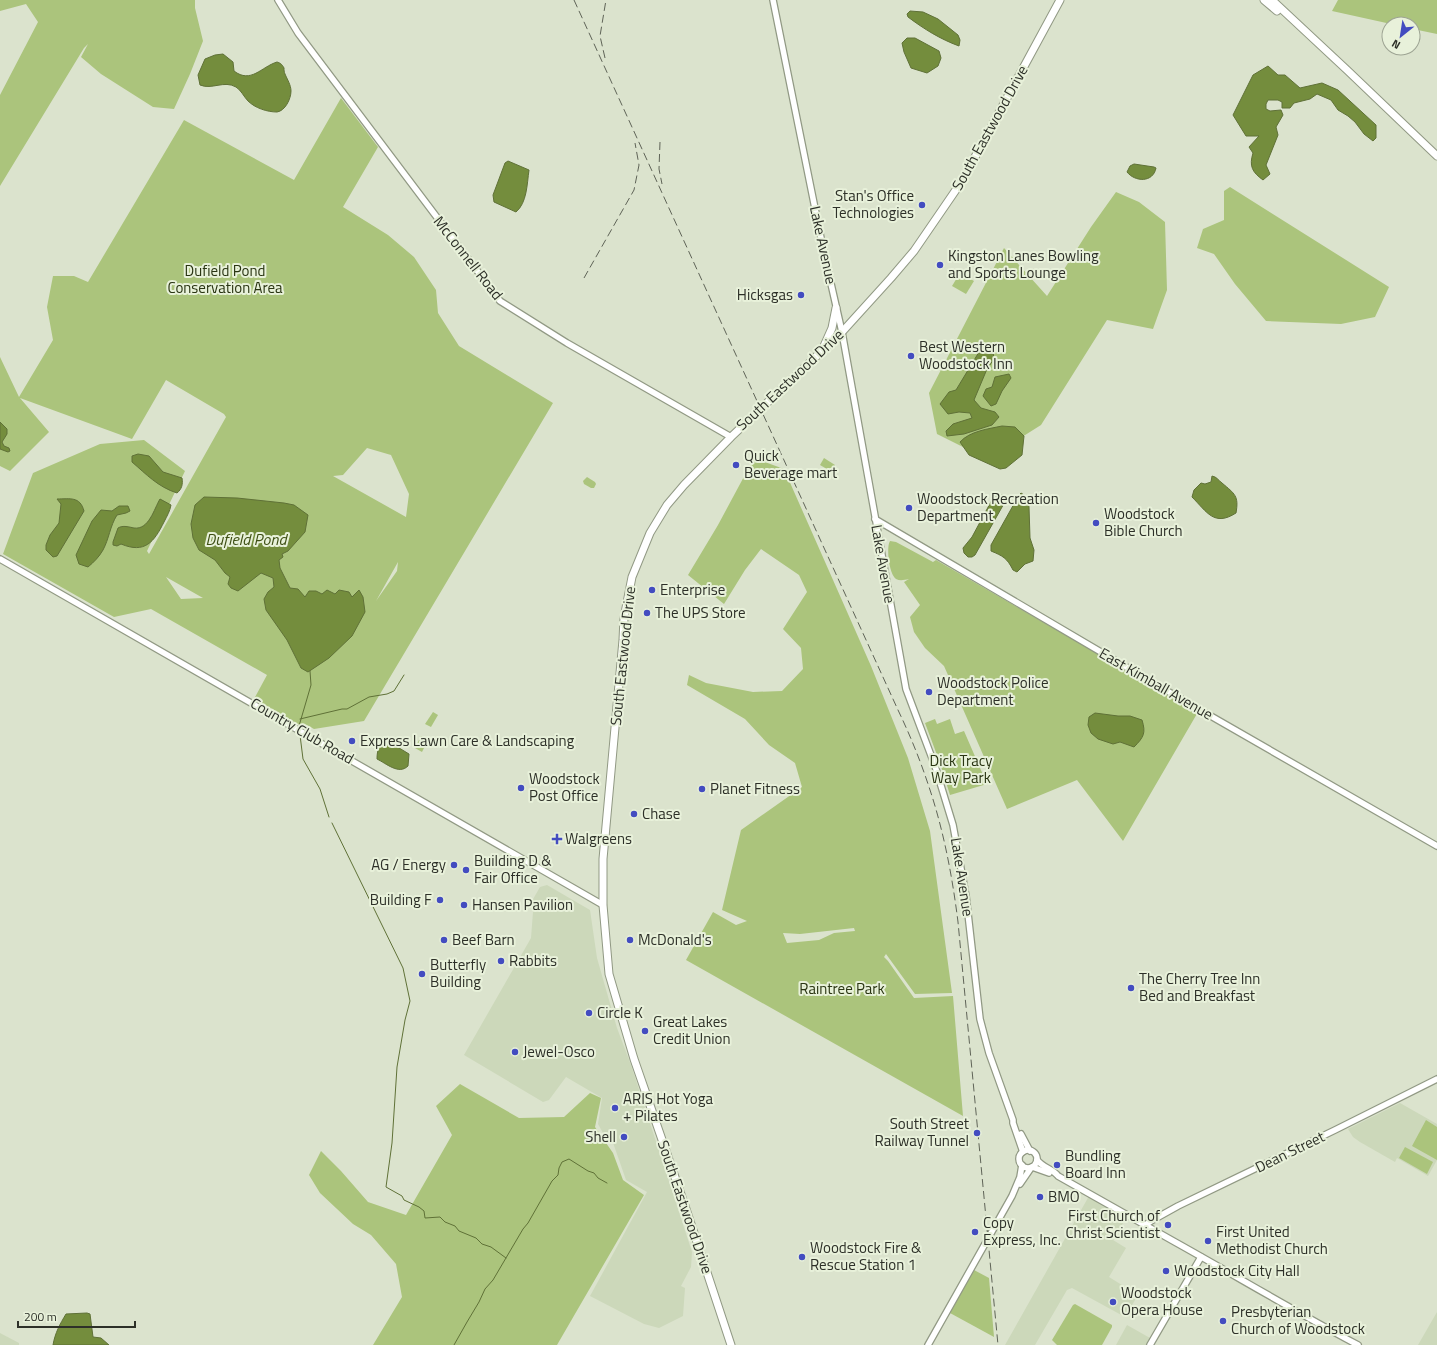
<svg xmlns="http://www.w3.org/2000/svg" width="1437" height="1345" font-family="'Titillium Web',sans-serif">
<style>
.built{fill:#ccd8ba}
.green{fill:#abc47c;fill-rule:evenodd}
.water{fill:#748d3d;stroke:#5f7137}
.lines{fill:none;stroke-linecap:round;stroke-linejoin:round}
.stream{stroke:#5f7137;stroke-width:1}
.minor-casing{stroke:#919984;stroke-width:8}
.major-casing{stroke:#919984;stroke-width:9}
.minor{stroke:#fff;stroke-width:5.5}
.major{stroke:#fff;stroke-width:7}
.rail{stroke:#5f6357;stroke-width:1;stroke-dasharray:8 4;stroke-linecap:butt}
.poi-dot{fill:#434cc0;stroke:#e8f1da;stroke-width:1.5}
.labels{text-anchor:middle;stroke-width:4;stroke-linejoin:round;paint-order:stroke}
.street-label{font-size:15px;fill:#2d3028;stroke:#e8f1da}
.poi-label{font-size:15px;fill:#2d3028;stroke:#e8f1da;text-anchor:start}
.park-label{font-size:15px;fill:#293412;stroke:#e8f1da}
.water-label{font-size:16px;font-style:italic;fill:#3e4f14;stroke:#e8f1da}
</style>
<rect width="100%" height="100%" fill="#dbe3cd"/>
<g class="built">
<polygon points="547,885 590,910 597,958 617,1028 631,1065 692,1252 691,1267 681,1286 685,1288 683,1316 659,1328 644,1324 590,1296 647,1192 626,1180 610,1134 603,1133 598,1124 602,1098 566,1077 549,1100 543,1102 464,1055 531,938 533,912 532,901 540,887"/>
<polygon points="1400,1103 1437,1124 1437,1160 1428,1176 1397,1158 1395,1162 1360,1142 1353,1137 1348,1129"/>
<polygon points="1089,1196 1126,1218 1113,1240 1126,1248 1109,1277 1138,1295 1125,1317 1072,1288 1067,1290 1035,1345 1005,1345"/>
<polygon points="1437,1312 1437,1345 1418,1345"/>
<polygon points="1127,1325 1150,1338 1146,1345 1116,1345"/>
<polygon points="0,1333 19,1343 19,1345 0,1345"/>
</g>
<g class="green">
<polygon points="0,0 195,0 195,8 203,41 190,74 174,109 153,107 101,74 81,57 88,44 84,48 0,186 0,95 38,22 26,4 0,11"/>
<polygon points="1338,0 1437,0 1437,34 1413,29 1413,24 1391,24 1332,11"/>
<path d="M341,98l37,49 -35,60 45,28 26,22 22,33 2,23 21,33 94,57 -189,318 -50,8 -7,-4 -2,3 -51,-29 13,-24 -116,-66 -37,8 -111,-63 30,-81 67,-29 44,-4 41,31 -38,80 2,3 77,-137 -2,-3 -58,-34 -34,59 -112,-41 29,34 -39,39 -10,-5v-109l19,40 34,-57 -6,-33 6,-31h21l14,6 96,-162 110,60zM367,448l24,7 18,39 -3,23 -73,-41 10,-1zM398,562l-1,9 -21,30zM166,577l37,21 -22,1z"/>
<polygon points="1230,187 1389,287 1375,317 1341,324 1266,321 1235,284 1214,254 1197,248 1203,229 1224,220 1224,191"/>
<polygon points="1116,192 1139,202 1165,222 1167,290 1153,329 1107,320 1041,425 987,459 937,434 929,393 1004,248 1047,296 1091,227"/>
<polygon points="960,273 974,281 966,294 952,286"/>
<path d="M754,458l30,11 87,197 37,92 22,73 22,162 -37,1 -29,-40 -2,3 4,4 26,37 39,-2 10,120 -277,-156 27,-48 23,13 11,-4 -25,-11 19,-80 61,-43 -7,-24 -26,-18 -24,-26 -58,-34 2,-10 17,8 47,9 29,-1 21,-22 -2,-21 -18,-19 24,-37 -8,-17 -38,-26 -16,21 -21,34 -36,-29 30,-50zM854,928l1,3 -21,2 -15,7 -32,3 -4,-10 17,1z"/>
<polygon points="824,458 835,465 832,472 820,465"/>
<polygon points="587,477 595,482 596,484 594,488 591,488 584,484 583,481"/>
<path d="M890,541l6,1 37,20 3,-2 262,152 -75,129 -46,-61 -70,29 -63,-143 -19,-18 -11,-16 -4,-15 10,-12 -16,-23 5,-3c-5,1 -9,2 -13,0 -7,-5 -10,-32 -6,-38z"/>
<polygon points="433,712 438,715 431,727 425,724"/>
<polygon points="935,719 937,724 950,719 955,734 964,731 987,784 950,795 940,763 925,723"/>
<polygon points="421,736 428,740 422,752 415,748"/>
<polygon points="460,1084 519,1118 564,1117 590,1093 601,1098 595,1127 613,1153 623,1180 644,1195 557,1345 373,1345 402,1297 396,1264 371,1235 353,1224 320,1193 309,1175 321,1151 341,1171 368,1202 406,1215 452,1135 436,1106"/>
<polygon points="1426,1120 1437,1127 1437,1160 1412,1146"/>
<polygon points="1405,1147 1433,1162 1427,1174 1399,1158"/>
<polygon points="974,1270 989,1278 994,1337 950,1313"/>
<polygon points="1075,1304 1112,1325 1112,1327 1102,1345 1057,1345 1052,1340 1073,1305"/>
</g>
<g class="water">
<path d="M910,11l13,1 15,7 20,16 2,5 -1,6c-19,-7 -35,-17 -51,-29l-1,-3z"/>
<polygon points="907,38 915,38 939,51 941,58 938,66 927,73 911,68 904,52 902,43"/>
<path d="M223,54l10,8 1,9c17,13 27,-4 43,-9 3,1 5,2 7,6 0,2 0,4 1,6 2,5 6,11 6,17 0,8 -6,20 -14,21 -10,0 -22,-4 -29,-11 -4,-4 -7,-11 -12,-14 -12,-7 -24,3 -36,-2l-2,-10 7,-16 10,-4z"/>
<path d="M1268,66l10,9h7l15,13 22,-5 16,7 38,35v13l-3,3 -9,-7 -9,-12 -7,-6 -10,-6 -7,-10 -14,-6 -7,5 -16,4 -4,5h-8v-6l-4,-2h-10l-2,4v5l4,2 11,-1 2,5 -7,12 2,8 -12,30 4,9 -7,6c-11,-8 -14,-14 -10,-27l-4,-6 10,-11h-13l-13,-21 20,-40z"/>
<path d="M508,161l21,9c-2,14 -2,33 -13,42l-22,-10 -1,-7 12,-32z"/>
<path d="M1134,164l20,3 2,1c-3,15 -21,14 -29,4l3,-6z"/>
<polygon points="984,347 993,352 994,359 987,369 974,400 981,408 995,412 999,417 992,425 964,434 947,436 946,431 953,424 972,418 970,413 959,412 948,414 940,404 949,392 956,390 979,352"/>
<polygon points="1009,374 1011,378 1002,391 996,404 991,406 983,396 986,389 992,387 995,377"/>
<polygon points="0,422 7,429 7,434 2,442 4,446 9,448 10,451 8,452 0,449"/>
<path d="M1002,426l13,1 9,9 -2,19 -16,13 -6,1 -31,-14 -9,-13c10,-11 28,-13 42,-16z"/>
<path d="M138,454l11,2 14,16 19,6c1,6 0,11 -5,15 -19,-6 -31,-19 -45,-31v-6z"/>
<path d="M1212,476c5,1 6,4 10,7 13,11 17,13 14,30 -22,14 -29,-1 -44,-16l2,-7 7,-7 4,1 6,-2z"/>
<path d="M1021,493l6,4 2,10 1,31 4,12 -1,11 -8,3 -8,8 -4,-2c-6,-12 -10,-14 -22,-19v-6l28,-50z"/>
<polygon points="1002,495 1006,497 1006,500 975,555 972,557 968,557 964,553 963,548 972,537 993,498"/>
<polygon points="204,497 237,498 284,503 294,505 308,515 305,532 288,551 282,554 283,557 279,560 280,568 290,588 298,589 305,597 309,591 316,591 322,594 327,590 335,594 339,590 349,592 352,597 359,590 363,597 365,612 352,636 329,658 308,672 301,668 287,640 266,610 264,599 268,592 274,587 273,578 261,573 238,591 231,588 228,584 230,577 225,573 215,560 199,550 193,538 191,524 195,505"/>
<path d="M57,499c13,0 23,-3 27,12l-27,45 -4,1 -7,-7v-5l4,-10 9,-12 2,-19z"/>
<path d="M160,499l11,6c-1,6 -4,11 -7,17 -10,20 -19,32 -43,22l-4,2 -4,-1v-3l5,-14c5,-3 11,-1 16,0 15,2 20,-19 26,-29z"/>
<path d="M119,506h9l2,5 -4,2 -9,2c-7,11 -8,24 -14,35 -4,7 -9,12 -15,17l-9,-3 -3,-9 16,-34 9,-11 11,1z"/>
<path d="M1095,713l23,3h12l12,4c4,13 2,17 -8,27l-14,-5 -7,2 -15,-5 -7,-6 -3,-8 1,-8z"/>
<path d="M386,740l23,14 -1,12c-9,9 -21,-2 -31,-7 0,-9 2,-14 9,-19z"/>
<path d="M87,1313l3,1 3,23 8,1 8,7h-56c2,-12 7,-21 13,-31z"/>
</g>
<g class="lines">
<g class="stream">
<polyline points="300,719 342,709 347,709 369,697 387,694 394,691 404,675"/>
<polyline points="299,726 311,685 310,671"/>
<polyline points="300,735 303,759 320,789 329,817"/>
<polyline points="332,823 403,968 410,1001 405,1020 397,1067 392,1143 386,1187 402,1196 404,1200 419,1207 424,1211 425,1218 440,1217 445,1222 455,1226 459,1231 476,1238 482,1244 491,1247 506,1258"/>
<polyline points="454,1345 467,1322 479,1302 485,1289 493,1280 523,1229 528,1223 552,1181 558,1175 559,1168 562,1162 569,1159 588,1171 594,1173 598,1178 607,1183"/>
</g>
<defs>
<g id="minor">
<polyline points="278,0 298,33 500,301 567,343 731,437"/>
<polyline points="773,0 824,253 842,332 906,689 935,766 953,825 966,896 980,1019 989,1053 1013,1120 1013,1123 1023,1152"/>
<polyline points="875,519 1162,688 1437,846"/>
<polyline points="0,559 603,905"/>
<polyline points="1021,1134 1030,1151"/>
<circle cx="1028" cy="1159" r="9"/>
<path d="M1037,1160c6,8 16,9 21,16 39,22 78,44 117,66 61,34 121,70 183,103"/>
<polyline points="1032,1167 1049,1173"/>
<polyline points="1020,1184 1031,1168"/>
<polyline points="1144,1226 1151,1221 1178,1206 1335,1130 1437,1079"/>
<polyline points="928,1345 1012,1196 1020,1177 1022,1165"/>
<polyline points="1150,1345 1201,1257"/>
</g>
<g id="major">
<polyline points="1264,0 1277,11"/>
<polyline points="1272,0 1347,70 1437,156"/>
<polyline points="824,346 832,328 836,308"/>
<polyline points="731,1345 685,1206 634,1059 609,974 603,905 603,859 623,640 624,618 632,577 650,533 667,505 684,485 731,437 842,332 891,278 914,251 962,181 1060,0"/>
</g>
</defs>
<use href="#minor" class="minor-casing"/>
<use href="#major" class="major-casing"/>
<use href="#minor" class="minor"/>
<use href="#major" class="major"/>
<g class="rail">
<path d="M574,0l324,710c11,23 21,47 29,71 16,46 25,93 31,141l40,423"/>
<polyline points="605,58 600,36 606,0"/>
<polyline points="660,142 659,169 662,184"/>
<polyline points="584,278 634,190 639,165 635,143"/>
</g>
</g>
<g class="poi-dot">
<circle cx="922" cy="205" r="4"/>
<circle cx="940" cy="265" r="4"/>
<circle cx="801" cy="295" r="4"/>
<circle cx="911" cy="356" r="4"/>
<circle cx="736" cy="465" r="4"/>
<circle cx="909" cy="508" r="4"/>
<circle cx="1096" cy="523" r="4"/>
<circle cx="652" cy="590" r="4"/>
<circle cx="647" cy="613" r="4"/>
<circle cx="929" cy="692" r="4"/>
<circle cx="352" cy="741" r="4"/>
<circle cx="521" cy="788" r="4"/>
<circle cx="702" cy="789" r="4"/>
<circle cx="634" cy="814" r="4"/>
<path d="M555 833h4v4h4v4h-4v4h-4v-4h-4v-4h4z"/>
<circle cx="454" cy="865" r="4"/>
<circle cx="466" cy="870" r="4"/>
<circle cx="440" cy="900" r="4"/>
<circle cx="464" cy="905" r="4"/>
<circle cx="444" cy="940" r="4"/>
<circle cx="630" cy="940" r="4"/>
<circle cx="501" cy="961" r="4"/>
<circle cx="422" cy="974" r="4"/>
<circle cx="1131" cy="988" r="4"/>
<circle cx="589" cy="1013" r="4"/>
<circle cx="645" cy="1031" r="4"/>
<circle cx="515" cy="1052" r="4"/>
<circle cx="615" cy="1108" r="4"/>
<circle cx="977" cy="1133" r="4"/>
<circle cx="624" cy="1137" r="4"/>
<circle cx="1057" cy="1165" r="4"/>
<circle cx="1040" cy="1197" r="4"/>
<circle cx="1168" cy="1225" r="4"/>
<circle cx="975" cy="1232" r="4"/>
<circle cx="1208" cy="1241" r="4"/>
<circle cx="802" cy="1257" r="4"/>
<circle cx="1166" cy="1271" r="4"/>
<circle cx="1113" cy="1302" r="4"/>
<circle cx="1223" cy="1321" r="4"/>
</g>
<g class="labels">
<g class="street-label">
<text transform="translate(990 128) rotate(-61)" y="5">South Eastwood Drive</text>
<text transform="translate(823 245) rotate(78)" y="5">Lake Avenue</text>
<text transform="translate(468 258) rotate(52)" y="5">McConnell Road</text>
<text transform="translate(790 380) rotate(-43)" y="5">South Eastwood Drive</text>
<text transform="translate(883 564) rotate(80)" y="5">Lake Avenue</text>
<text transform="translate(623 656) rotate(-84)" y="5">South Eastwood Drive</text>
<text transform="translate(1156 684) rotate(30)" y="5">East Kimball Avenue</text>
<text transform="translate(302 731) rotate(30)" y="5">Country Club Road</text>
<text transform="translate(962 877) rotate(81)" y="5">Lake Avenue</text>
<text transform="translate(1290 1152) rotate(-26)" y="5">Dean Street</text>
<text transform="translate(685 1207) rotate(71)" y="5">South Eastwood Drive</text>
</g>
<g class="poi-label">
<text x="914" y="201" text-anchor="end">Stan's Office<tspan x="914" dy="17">Technologies</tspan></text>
<text x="948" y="261">Kingston Lanes Bowling<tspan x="948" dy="17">and Sports Lounge</tspan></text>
<text x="793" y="300" text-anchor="end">Hicksgas</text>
<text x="919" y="352">Best Western<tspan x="919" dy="17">Woodstock Inn</tspan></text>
<text x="744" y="461">Quick<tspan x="744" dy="17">Beverage mart</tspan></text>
<text x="917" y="504">Woodstock Recreation<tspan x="917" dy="17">Department</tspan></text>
<text x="1104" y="519">Woodstock<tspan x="1104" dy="17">Bible Church</tspan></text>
<text x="660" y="595">Enterprise</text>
<text x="655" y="618">The UPS Store</text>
<text x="937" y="688">Woodstock Police<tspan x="937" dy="17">Department</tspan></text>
<text x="360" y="746">Express Lawn Care &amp; Landscaping</text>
<text x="529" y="784">Woodstock<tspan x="529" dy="17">Post Office</tspan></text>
<text x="710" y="794">Planet Fitness</text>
<text x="642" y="819">Chase</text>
<text x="565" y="844">Walgreens</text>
<text x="474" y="866">Building D &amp;<tspan x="474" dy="17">Fair Office</tspan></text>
<text x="446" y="870" text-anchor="end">AG / Energy</text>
<text x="432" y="905" text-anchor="end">Building F</text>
<text x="472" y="910">Hansen Pavilion</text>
<text x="452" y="945">Beef Barn</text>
<text x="638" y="945">McDonald's</text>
<text x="509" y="966">Rabbits</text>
<text x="430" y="970">Butterfly<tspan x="430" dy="17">Building</tspan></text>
<text x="1139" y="984">The Cherry Tree Inn<tspan x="1139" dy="17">Bed and Breakfast</tspan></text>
<text x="597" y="1018">Circle K</text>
<text x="653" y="1027">Great Lakes<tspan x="653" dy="17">Credit Union</tspan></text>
<text x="523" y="1057">Jewel-Osco</text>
<text x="623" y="1104">ARIS Hot Yoga<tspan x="623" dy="17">+ Pilates</tspan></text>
<text x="969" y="1129" text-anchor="end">South Street<tspan x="969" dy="17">Railway Tunnel</tspan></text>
<text x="616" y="1142" text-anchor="end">Shell</text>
<text x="1065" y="1161">Bundling<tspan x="1065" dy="17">Board Inn</tspan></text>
<text x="1048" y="1202">BMO</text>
<text x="1160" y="1221" text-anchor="end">First Church of<tspan x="1160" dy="17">Christ Scientist</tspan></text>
<text x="983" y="1228">Copy<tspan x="983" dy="17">Express, Inc.</tspan></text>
<text x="1216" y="1237">First United<tspan x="1216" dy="17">Methodist Church</tspan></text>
<text x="810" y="1253">Woodstock Fire &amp;<tspan x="810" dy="17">Rescue Station 1</tspan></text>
<text x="1174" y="1276">Woodstock City Hall</text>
<text x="1121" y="1298">Woodstock<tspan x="1121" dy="17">Opera House</tspan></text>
<text x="1231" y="1317">Presbyterian<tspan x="1231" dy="17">Church of Woodstock</tspan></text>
</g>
<g class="park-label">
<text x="225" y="276">Dufield Pond<tspan x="225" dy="17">Conservation Area</tspan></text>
<text x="961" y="766">Dick Tracy<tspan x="961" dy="17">Way Park</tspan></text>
<text x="842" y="994">Raintree Park</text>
</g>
<g class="water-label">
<text x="246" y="545">Dufield Pond</text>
</g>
</g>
<g transform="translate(1401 36) rotate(210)"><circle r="19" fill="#e8f1da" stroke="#9da493"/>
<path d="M0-3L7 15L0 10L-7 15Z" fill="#434cc0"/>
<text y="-6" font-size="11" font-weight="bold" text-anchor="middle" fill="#2d3028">N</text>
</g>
<path d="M18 1321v6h117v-6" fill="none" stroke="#2d3028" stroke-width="2"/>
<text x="24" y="1321" font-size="12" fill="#2d3028" stroke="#e8f1da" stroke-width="3" paint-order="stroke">200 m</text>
</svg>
